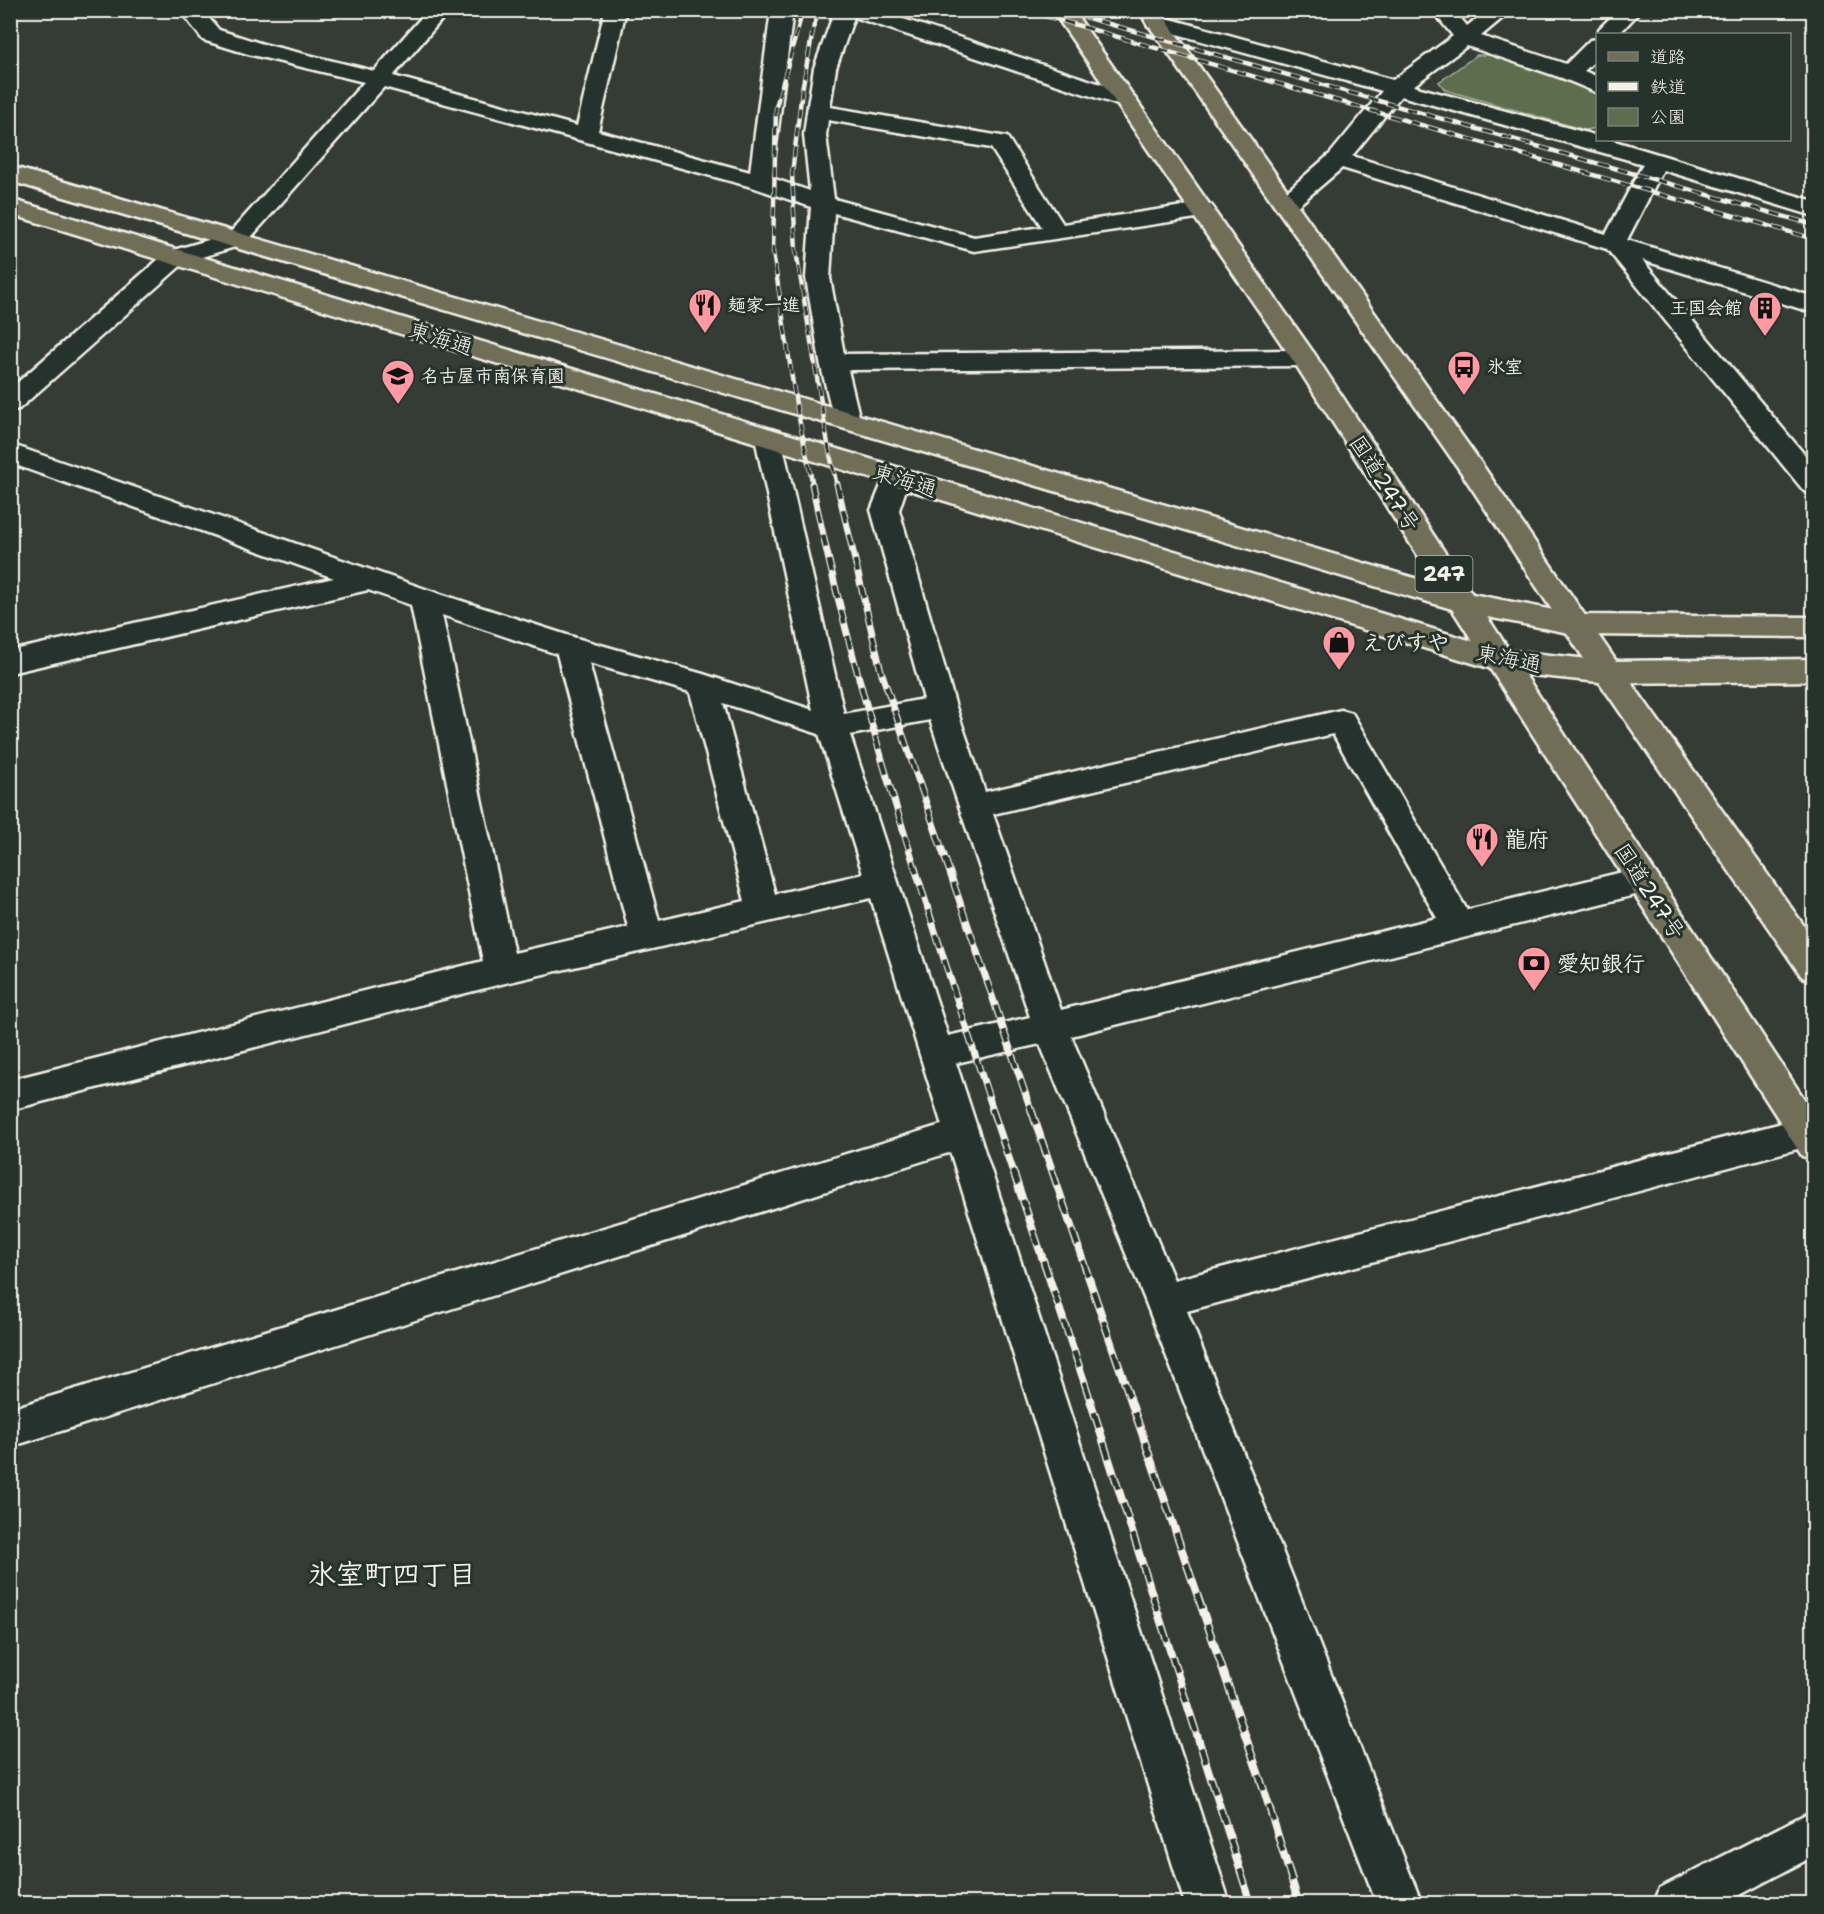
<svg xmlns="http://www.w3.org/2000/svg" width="1824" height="1914" font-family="'Shantell Sans','Klee One',sans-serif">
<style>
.green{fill:#5e6d4f;stroke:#a9af9c;stroke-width:1.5}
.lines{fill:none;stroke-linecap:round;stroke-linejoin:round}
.minor-casing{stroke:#f4f1e8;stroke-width:5}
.tertiary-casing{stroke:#f4f1e8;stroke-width:5}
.primary-casing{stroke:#f4f1e8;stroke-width:5}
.trunk-casing{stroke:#f4f1e8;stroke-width:5}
.minor{fill:#26332d;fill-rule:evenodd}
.tertiary{fill:#26332d;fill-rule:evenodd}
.primary{fill:#716e59;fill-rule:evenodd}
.trunk{fill:#716e59;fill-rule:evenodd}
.rail-far2-casing{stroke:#f4f1e8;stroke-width:4.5}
.rail-far1-casing{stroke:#f4f1e8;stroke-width:7}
.rail-casing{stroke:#f4f1e8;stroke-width:8}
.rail-far2{stroke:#26332d;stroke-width:3;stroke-dasharray:10;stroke-linecap:butt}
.rail-far1{stroke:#26332d;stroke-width:4.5;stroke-dasharray:13;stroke-linecap:butt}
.rail{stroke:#26332d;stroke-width:5;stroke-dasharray:16;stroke-linecap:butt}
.labels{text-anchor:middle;stroke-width:6;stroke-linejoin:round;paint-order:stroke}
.far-poi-label{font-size:18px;font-weight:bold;fill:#f4f1e8;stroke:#26332d;text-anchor:start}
.shield{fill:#26332d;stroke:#b6b8b0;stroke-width:1.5}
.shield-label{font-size:21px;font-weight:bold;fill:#f4f1e8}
.street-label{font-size:22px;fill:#f4f1e8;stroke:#26332d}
.poi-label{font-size:22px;font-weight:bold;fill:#f4f1e8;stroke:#26332d;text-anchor:start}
.near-neighbourhood-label{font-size:28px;font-weight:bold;fill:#f4f1e8;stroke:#26332d}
</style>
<rect width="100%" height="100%" fill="#343c35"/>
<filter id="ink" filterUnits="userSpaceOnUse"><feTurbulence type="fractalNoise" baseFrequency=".0167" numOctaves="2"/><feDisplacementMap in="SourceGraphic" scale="12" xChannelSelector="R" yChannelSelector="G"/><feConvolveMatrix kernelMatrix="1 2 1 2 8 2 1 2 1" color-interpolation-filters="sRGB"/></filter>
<g filter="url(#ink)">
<polygon class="green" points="1477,55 1493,55 1597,93 1597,128 1585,130 1445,90 1439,82"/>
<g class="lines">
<defs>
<g id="minor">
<path d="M180,10h22l17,20 44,14 111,27 54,-61h22l-57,66 184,50 28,-116h21l-28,121 152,41 21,-162h22l-21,168 38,13 -6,-56 3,-23 7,-44 21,-58h41l255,84 3,5 -3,5 -8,2 -8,-2 -261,-87 -18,51 -6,39 177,30 56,87 140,-21 8,2 4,5 -4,5 -8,2 -229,34 -140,-38 -4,65 14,76 460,-4 9,2 4,6 -4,6 -9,2 -456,4 12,50 -4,6 -9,3 -9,-3 -4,-6 -14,-58 -14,-84 5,-71 -59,-20 -368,-100 -139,157 -60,18 -166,147 -9,2v-22l157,-137 62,-18 135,-152 -116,-28 -45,-14zM828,120l163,28 51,79 -68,10 -140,-38 -8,-64z"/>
<path d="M1432,10h22l13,16 21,-16h24l-31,26 85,28 24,-24 8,-1v19l-14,13 14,6v16l-36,-15 -95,-32 -54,40 185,50v4h13l203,61v15l-151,-46 -36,70 187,57v16l-172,-53 172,206v28l-10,-3 -197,-242 -265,-81 -48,41 -8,2 -8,-2 -4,-5 4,-5 52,-45 52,-63 -234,-65 -3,-5 3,-5 8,-1 237,65 60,-44zM1401,96l242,68 -37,70 -254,-78z"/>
<polygon points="1618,10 1641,10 1619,34 1598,36 1599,29"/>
<path d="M768,429l9,3 4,6 63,276 80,-15 -53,-189 16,-39 10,-3 10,3 3,6 -11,33 57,197 29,85 356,-82 11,3 115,197 176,-43 11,4 5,9 -5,9 -11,4 -572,143 103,244 631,-163 9,3v24l-9,3 -618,164 235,593h-45l-232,-604 -105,-256 -84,19 274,841h-45l-314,-1006 -370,86 -491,126v-30l473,-119 -72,-356 -43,-15 -358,83v-22l324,-73 -324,-115v-19l424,148 142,46 127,36 110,36 -58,-272 4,-6zM442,615l115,39 71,273 -114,26zM589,663l101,29 55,209 -86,20zM723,703l96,31 44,140 -88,20zM930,720l100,297 -82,19 -98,-301zM1333,734l104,184 -376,92 -68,-196z"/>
<polygon points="1814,1810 1814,1856 1723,1904 1654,1904 1660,1888"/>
</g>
<polygon id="tertiary" points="961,1119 973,1123 979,1134 973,1145 961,1149 10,1447 10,1409"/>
<g id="primary">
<polygon points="10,166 1462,592 1579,615 1814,617 1814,637 1579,635 1462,612 10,181"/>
<polygon points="10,199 1502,650 1608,661 1814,659 1814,681 1608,683 1502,672 10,214"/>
</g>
<g id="trunk">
<polygon points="1052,10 1073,10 1313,352 1814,1114 1814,1160 1802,1156 1294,362"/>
<polygon points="1138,10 1159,10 1479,460 1618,664 1814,940 1814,980 1802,977 1598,680 1461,472"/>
</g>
</defs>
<use href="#minor" class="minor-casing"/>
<use href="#tertiary" class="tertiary-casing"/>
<use href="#primary" class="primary-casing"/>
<use href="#trunk" class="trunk-casing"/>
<use href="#minor" class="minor"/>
<use href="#tertiary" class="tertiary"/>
<use href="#primary" class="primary"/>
<use href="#trunk" class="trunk"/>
<defs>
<g id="rail-far2">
<polyline points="803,10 776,107 773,252 796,404 813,486"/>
<polyline points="820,10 814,25 802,90 792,174 796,251 829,450 837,486"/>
<polyline points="1025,10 1814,239"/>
<polyline points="1060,10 1814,225"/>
</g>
<g id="rail-far1">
<path d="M812,484c44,213 114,420 181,626"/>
<polyline points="837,484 881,671 1031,1110"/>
</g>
<g id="rail">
<polyline points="992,1109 1084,1381 1251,1904"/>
<polyline points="1031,1109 1263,1787 1299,1904"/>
</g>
</defs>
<use href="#rail-far2" class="rail-far2-casing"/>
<use href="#rail-far1" class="rail-far1-casing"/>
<use href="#rail" class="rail-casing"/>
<use href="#rail-far2" class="rail-far2"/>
<use href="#rail-far1" class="rail-far1"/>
<use href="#rail" class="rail"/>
</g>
</g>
<defs>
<symbol id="restaurant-pin" viewBox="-11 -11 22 30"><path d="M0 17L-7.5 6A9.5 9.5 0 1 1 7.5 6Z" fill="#ff9aa2" stroke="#26332d"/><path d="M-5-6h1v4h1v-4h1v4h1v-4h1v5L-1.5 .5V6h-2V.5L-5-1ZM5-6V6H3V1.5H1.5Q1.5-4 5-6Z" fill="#111"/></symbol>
<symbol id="building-pin" viewBox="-11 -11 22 30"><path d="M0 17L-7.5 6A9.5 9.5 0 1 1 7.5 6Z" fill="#ff9aa2" stroke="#26332d"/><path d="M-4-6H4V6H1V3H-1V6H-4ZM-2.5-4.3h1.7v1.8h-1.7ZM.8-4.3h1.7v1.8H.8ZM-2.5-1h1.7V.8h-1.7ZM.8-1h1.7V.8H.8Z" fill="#111"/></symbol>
<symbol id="bus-pin" viewBox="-11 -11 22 30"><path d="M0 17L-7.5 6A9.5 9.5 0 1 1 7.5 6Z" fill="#ff9aa2" stroke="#26332d"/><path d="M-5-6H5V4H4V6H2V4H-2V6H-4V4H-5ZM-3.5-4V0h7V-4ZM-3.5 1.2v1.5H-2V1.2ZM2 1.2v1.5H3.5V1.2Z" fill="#111"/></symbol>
<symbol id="school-pin" viewBox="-11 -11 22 30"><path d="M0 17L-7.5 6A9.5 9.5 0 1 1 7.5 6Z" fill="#ff9aa2" stroke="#26332d"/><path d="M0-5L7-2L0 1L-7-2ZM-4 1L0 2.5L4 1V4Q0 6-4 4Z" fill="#111"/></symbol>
<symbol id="shop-pin" viewBox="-11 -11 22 30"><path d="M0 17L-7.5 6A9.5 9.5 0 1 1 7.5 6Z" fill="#ff9aa2" stroke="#26332d"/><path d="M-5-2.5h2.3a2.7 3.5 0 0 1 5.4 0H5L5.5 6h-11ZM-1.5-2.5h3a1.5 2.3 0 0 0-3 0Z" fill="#111"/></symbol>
<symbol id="bank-pin" viewBox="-11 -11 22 30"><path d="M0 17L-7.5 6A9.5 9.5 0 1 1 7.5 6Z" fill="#ff9aa2" stroke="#26332d"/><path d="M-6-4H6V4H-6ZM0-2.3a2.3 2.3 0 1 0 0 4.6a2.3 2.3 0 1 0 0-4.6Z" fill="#111"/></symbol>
</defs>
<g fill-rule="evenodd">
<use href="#restaurant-pin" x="686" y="286" width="38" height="52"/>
<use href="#building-pin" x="1746" y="289" width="38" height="52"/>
<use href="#bus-pin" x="1445" y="348" width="38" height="52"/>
<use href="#school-pin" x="379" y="357" width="38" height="52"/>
<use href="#shop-pin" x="1320" y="623" width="38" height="52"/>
<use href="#restaurant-pin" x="1463" y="820" width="38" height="52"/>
<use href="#bank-pin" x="1515" y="944" width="38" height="52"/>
</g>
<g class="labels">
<g class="far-poi-label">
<text x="728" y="311">麺家一進</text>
<text x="1742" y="314" text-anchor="end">王国会館</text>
<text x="1487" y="373">氷室</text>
<text x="421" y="382">名古屋市南保育園</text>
</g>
<rect class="shield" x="1415.5" y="556" width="57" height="36" rx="4.5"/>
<g class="shield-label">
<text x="1444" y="581">247</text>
</g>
<g class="street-label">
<text transform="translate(441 338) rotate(17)" y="8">東海通</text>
<text transform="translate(905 480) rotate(17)" y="8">東海通</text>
<text transform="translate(1385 483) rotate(57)" y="8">国道247号</text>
<text transform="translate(1509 658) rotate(11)" y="8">東海通</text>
<text transform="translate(1650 891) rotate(57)" y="8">国道247号</text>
</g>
<g class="poi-label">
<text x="1362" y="650">えびすや</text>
<text x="1505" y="847">龍府</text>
<text x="1557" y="971">愛知銀行</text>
</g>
<g class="near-neighbourhood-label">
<text x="392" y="1584">氷室町四丁目</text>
</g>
</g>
<rect width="1824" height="1914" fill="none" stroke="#26332d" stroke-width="36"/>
<rect x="18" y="18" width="1788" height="1878" fill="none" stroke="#f4f1e8" stroke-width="2" filter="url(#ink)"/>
<rect x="1596" y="33" width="195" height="108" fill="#26332d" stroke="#787f78" stroke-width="1.5"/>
<rect x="1608" y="52" width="30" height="9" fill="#716e59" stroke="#787f78" stroke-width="1.5"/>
<text x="1650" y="63" font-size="18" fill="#f4f1e8">道路</text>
<rect x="1608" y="82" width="30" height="9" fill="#f4f1e8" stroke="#787f78" stroke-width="1.5"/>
<text x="1650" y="93" font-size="18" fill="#f4f1e8">鉄道</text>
<rect x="1608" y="108" width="30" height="18" fill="#5e6d4f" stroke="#787f78" stroke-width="1.5"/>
<text x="1650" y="123" font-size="18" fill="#f4f1e8">公園</text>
</svg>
